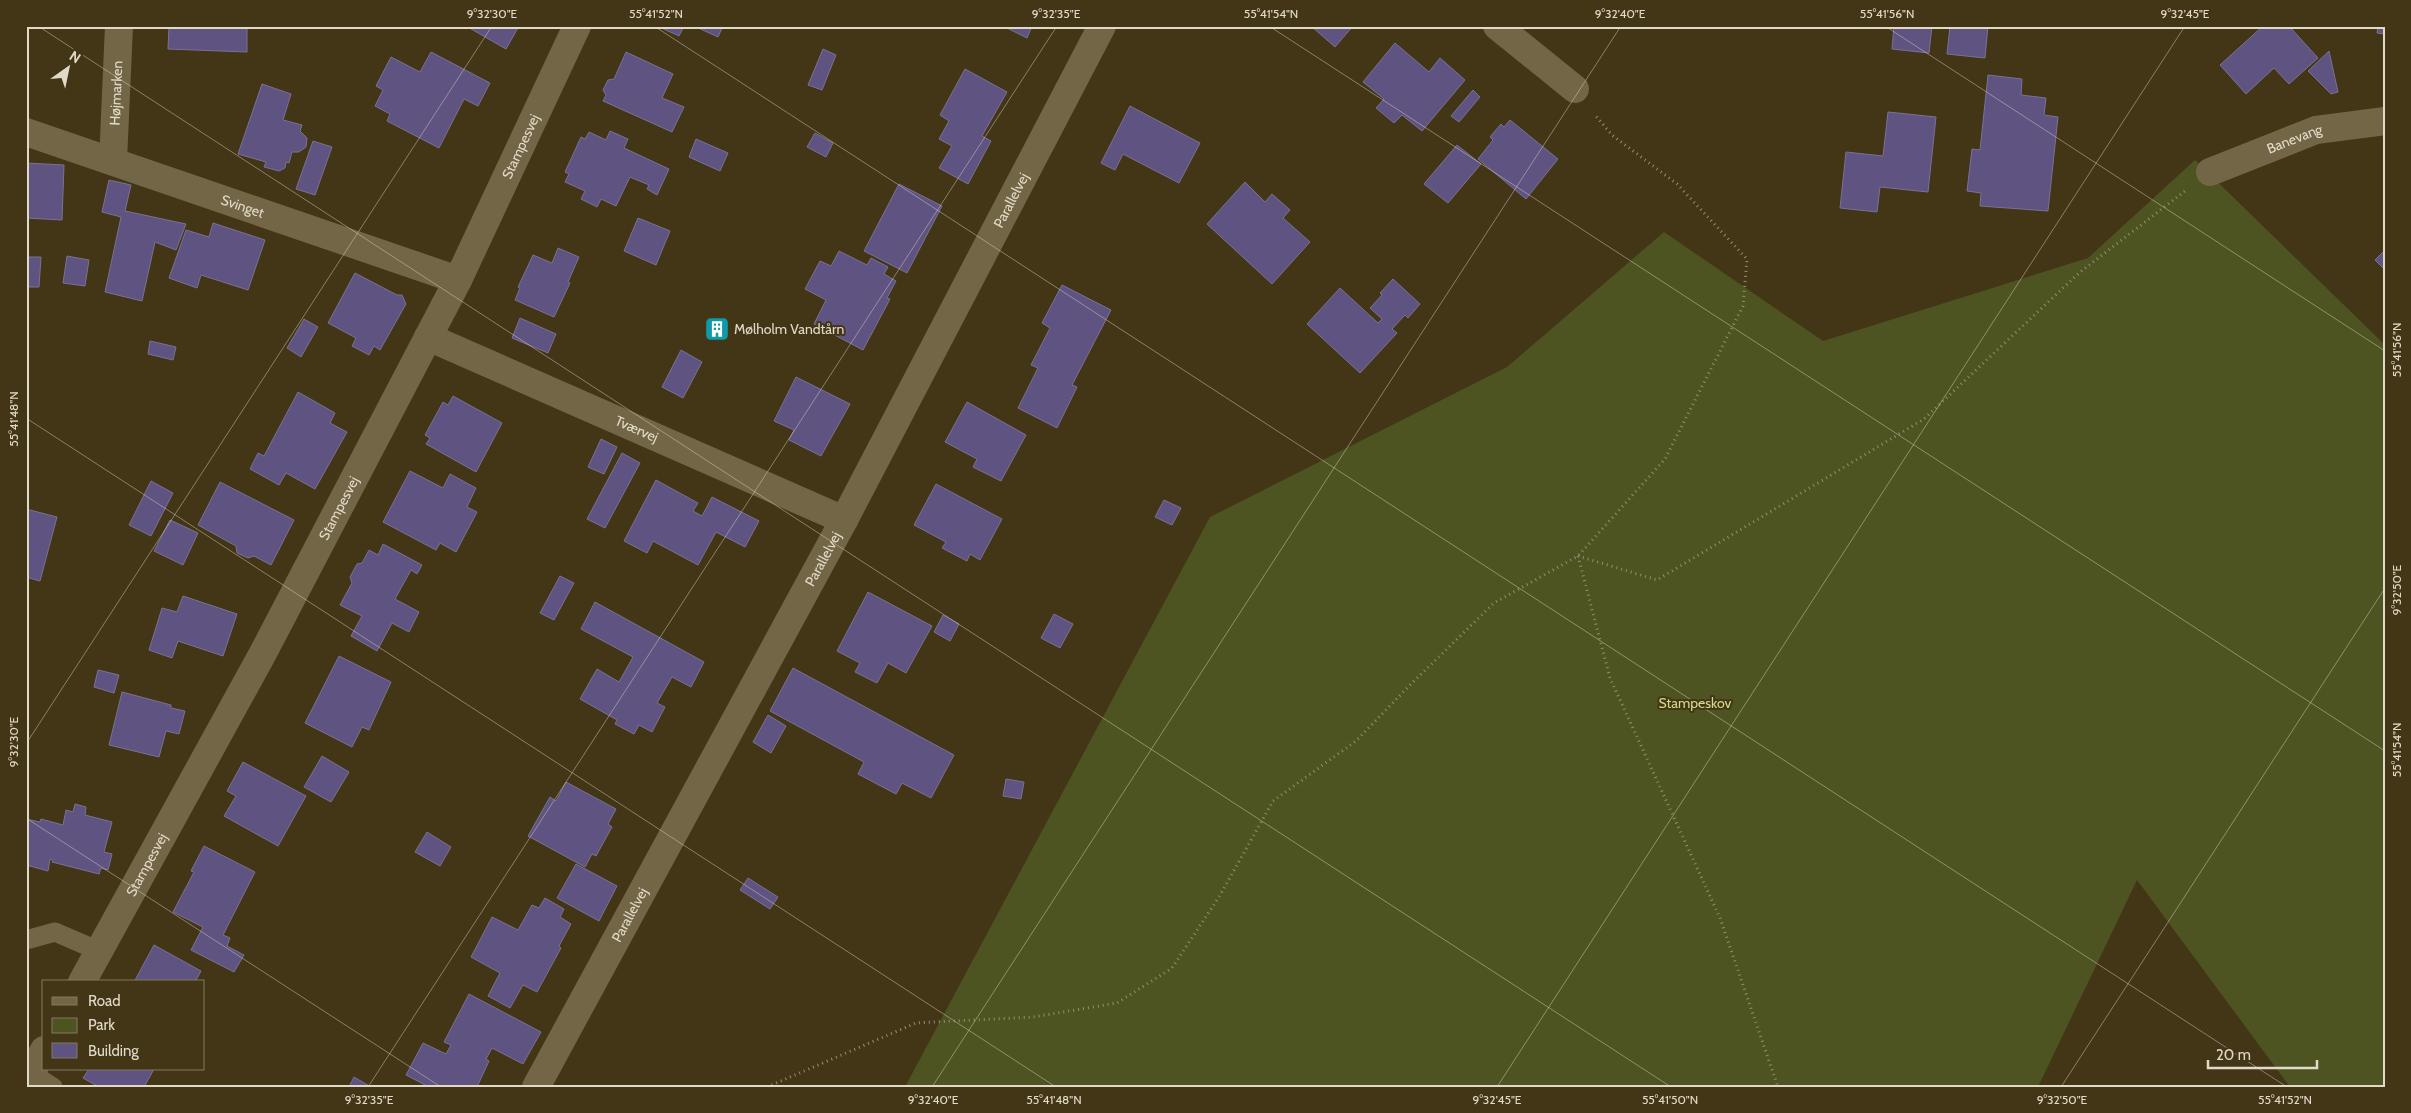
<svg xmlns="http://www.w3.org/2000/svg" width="2411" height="1113" font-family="Cabin,sans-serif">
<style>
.green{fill:#4e5322}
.building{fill:#5e5381;stroke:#797293}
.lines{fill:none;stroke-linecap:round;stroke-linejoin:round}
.path{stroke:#968c74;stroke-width:3;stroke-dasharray:1 4;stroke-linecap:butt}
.lane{stroke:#736646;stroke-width:19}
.street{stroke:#736646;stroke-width:28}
.ticks{fill:none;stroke:#e2dac9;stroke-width:1;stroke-opacity:0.45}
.labels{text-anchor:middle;stroke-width:4;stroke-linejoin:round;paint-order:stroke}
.street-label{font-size:14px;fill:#e2dac9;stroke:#433617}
.poi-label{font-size:14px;fill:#e2dac9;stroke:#433617;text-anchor:start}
.park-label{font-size:14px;fill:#d1db8a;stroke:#433617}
.neatline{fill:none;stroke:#e2dac9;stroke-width:2}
.ticks-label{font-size:12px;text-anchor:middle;fill:#e2dac9}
</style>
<rect width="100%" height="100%" fill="#433617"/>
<polygon class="green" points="2195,160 2385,345 2385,1087 2290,1087 2137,880 2038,1087 905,1087 1210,517 1507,367 1664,232 1823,341 2088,258"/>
<g class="building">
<polygon points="169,26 247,26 247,52 168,49"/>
<polygon points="466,26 519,26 506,49"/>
<polygon points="657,26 684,26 679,36"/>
<polygon points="694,26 723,26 718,37"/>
<polygon points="1003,26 1032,26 1027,38"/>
<polygon points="1311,26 1353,26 1335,47"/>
<polygon points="1894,26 1932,26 1929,53 1892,49"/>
<polygon points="1950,26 1988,26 1985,58 1947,54"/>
<polygon points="2263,26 2289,26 2318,58 2289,84 2274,68 2246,94 2220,65"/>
<polygon points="2378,26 2385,26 2385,34 2377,33"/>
<polygon points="1395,43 1429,72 1440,58 1465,80 1422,131 1402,115 1394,123 1376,108 1384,99 1363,82"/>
<polygon points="823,49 836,55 822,90 808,85"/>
<polygon points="2329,51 2338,92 2331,94 2308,71"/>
<polygon points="431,52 490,83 478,106 464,99 439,148 387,121 390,114 375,106 383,90 376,86 391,57 420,72"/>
<polygon points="626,52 673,74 662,98 684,107 672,132 603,101 606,95 603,90 608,80 614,79"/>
<polygon points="965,69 1007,92 982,136 991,141 968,184 939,168 952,146 939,139 949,121 940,115"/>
<polygon points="1988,75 2022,79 2021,95 2046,98 2044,115 2058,117 2048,211 1980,206 1981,193 1967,191 1972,149 1980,150"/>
<polygon points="262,84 291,94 283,120 302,125 300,131 307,138 306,147 299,152 292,152 289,163 286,162 285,168 279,171 264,167 266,162 238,154"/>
<polygon points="1473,90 1480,97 1459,122 1451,116"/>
<polygon points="1130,106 1200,143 1179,183 1123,154 1115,170 1101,163"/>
<polygon points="1888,112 1936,117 1928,192 1880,187 1877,212 1840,208 1846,152 1883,156"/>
<polygon points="1510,120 1558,159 1526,199 1478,159 1493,140 1490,137 1501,124 1504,127"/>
<polygon points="610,131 628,139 624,148 669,169 657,195 647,189 649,185 630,177 616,206 601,199 597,207 581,199 585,191 565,182 569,174 565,172 581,137 585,139 589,132 606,140"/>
<polygon points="815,133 833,143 826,157 807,147"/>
<polygon points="696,139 728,153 720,171 689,157"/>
<polygon points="313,141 332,147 315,195 296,189"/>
<polygon points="1457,145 1481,164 1448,203 1424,184"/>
<polygon points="26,163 64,165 62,220 26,218"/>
<polygon points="109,180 131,185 125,211 186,224 176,250 155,242 142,301 105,292 121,217 102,212"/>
<polygon points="1245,182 1265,202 1272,194 1290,210 1283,218 1310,242 1272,284 1207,224"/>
<polygon points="899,184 942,206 907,273 864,251"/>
<polygon points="638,218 670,231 656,265 624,251"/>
<polygon points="213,223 265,240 248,290 201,275 197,288 169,278 186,230 209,237"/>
<polygon points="558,248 579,257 568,282 570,283 554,317 515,300 520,288 518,287 533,255 552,263"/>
<polygon points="2385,250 2385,270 2375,260"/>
<polygon points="839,251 867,265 871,258 888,267 884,274 896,281 887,298 890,299 863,350 814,324 826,300 805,289 820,261 831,266"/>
<polygon points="67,256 89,260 85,286 63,283"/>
<polygon points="26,257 41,257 39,287 26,287"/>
<polygon points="355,273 397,295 402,295 406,304 380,350 374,346 369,355 352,346 356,338 328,323"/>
<polygon points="1393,279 1420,304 1408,318 1405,315 1392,329 1397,333 1360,373 1307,324 1340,288 1378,323 1382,319 1370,308 1382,295 1380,293"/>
<polygon points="1062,285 1111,310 1072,385 1077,387 1057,428 1018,408 1038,368 1031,365 1050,328 1042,323"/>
<polygon points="520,318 556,334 548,353 512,338"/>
<circle cx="717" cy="329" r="11"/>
<polygon points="304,319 318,327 301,357 287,348"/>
<polygon points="150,341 176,347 173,360 148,354"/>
<polygon points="681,350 702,362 683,398 662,387"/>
<polygon points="796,377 850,404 821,456 789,440 794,430 774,421"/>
<polygon points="26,390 28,390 26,432"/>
<polygon points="298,392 335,413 330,423 347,432 315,489 286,473 279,485 250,469 258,453 264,456"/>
<polygon points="453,396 502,423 476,472 426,444 430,438 425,435 443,402 448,405"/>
<polygon points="967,402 1026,435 1001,481 973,467 977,459 945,442"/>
<polygon points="601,439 617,447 604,474 588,467"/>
<polygon points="622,453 640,463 605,528 587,519"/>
<polygon points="410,471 443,488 450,474 476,488 467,507 477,512 456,552 440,543 436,550 383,522"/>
<polygon points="656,480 698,503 693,511 702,516 712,497 759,521 745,547 716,532 698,565 653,541 647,553 624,541"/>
<polygon points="151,481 173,493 151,536 129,525"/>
<polygon points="220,482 294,520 271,565 254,556 248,558 237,553 236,546 198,525"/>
<polygon points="936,484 1002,519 980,560 970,554 967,561 942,548 946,542 914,525"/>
<polygon points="1164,500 1181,508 1172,525 1155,517"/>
<polygon points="26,509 57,517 40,581 26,577"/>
<polygon points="170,520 198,533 183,565 154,551"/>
<polygon points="383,544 422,565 417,574 411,570 395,599 419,612 409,632 392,623 377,651 351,636 362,616 340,605 352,583 350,577 357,564 362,563 369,550 378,555"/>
<polygon points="560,576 574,583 554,620 540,613"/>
<polygon points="868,592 932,626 906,673 888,663 877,683 855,672 860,663 837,651"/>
<polygon points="183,596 237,614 223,656 178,641 172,658 149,650 162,608 177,612"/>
<polygon points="595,602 704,662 691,687 672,677 657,703 665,707 652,732 639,725 634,734 615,724 617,720 580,699 597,669 619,682 633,657 581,629"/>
<polygon points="1054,614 1073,624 1060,648 1041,638"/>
<polygon points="943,615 959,624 950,641 934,632"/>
<polygon points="339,656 391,682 369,730 362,727 352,747 305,723"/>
<polygon points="793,668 954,755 931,798 902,783 896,794 858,774 864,762 770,711"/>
<polygon points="98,670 119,675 114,693 94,687"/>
<polygon points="122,692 171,705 171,708 185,711 179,734 166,731 159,757 109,745"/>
<polygon points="768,715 786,726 771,753 753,742"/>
<polygon points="322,756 349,772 331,802 304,787"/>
<polygon points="243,762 306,796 278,846 224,816 236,796 227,791"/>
<polygon points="1006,779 1024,782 1021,799 1003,796"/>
<polygon points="566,782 616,809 608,824 612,827 596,856 592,854 585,867 528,836 550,797 556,801"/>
<polygon points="75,804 86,807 85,815 112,822 104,852 112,854 108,870 101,868 99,874 52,862 53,860 50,859 48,871 26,865 26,819 40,822 41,819 63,825 66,810 73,812"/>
<polygon points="427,832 451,847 440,866 415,852"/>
<polygon points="204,846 255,872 223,935 230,938 227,946 244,955 234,972 191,950 203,927 173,912 194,872 191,871"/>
<polygon points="576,864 617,886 599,921 557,898"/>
<polygon points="748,878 778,897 770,909 740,890"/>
<polygon points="545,898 564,909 560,917 571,924 559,946 561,948 537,992 523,985 510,1008 488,996 500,973 471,957 492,917 518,930 532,905 539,908"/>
<polygon points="154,945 201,971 195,982 134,982"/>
<polygon points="469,994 541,1032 523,1064 492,1048 486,1059 489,1061 477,1087 429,1087 406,1075 423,1043 446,1054 451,1045 444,1042"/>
<polygon points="89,1069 154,1069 144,1087 99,1087 83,1078"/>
<polygon points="354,1077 371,1087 349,1087"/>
</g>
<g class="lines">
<g class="path">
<polyline points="1578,556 1657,580 1924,419 2079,273 2185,191"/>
<polyline points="1578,556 1610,678 1720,918 1778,1087"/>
<polyline points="767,1087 916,1023 1033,1017 1117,1003 1172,968 1219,897 1273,801 1356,741 1410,685 1494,603 1578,556 1665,459 1743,306 1747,259 1677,184 1612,135 1595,115"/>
</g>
<g class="lane">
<polyline points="26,940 55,932 99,951"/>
<polyline points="31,1073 53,1087"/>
</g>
<g class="street">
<polyline points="1497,26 1575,89"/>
<path id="s1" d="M26,132l432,148"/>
<path id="s2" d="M113,161l6,-135"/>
<path id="s3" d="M2210,172l106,-42 69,-9"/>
<path id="s4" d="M428,337l416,183"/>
<path id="s5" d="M82,982l181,-329 195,-373 119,-254"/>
<polyline points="26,1082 44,1050"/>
<path id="s6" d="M536,1087l308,-567 258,-494"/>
</g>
</g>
<path class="ticks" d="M38,26l1633,1061M654,26l1633,1061M1269,26l1116,725M1885,26l500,325M26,418l1030,669M26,744l466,-718M26,818l415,269M368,1087l689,-1061M932,1087l689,-1061M1497,1087l688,-1061M2061,1087l324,-499"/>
<defs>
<symbol id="building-square" viewBox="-11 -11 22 22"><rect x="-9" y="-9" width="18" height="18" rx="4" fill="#0f9aa8" stroke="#433617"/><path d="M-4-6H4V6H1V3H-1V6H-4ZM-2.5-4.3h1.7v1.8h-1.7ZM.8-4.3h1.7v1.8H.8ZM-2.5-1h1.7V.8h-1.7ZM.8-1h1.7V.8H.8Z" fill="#fff"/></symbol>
</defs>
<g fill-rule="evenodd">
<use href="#building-square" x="703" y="315" width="28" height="28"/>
</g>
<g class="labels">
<g class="street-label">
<text dy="5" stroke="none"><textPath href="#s2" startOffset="68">Højmarken</textPath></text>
<text dy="5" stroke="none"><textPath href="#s3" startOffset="91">Banevang</textPath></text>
<text dy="5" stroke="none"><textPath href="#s5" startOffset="944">Stampesvej</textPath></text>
<text dy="5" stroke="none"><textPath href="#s6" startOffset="1006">Parallelvej</textPath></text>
<text dy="5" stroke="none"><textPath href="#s1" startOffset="229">Svinget</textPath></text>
<text dy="5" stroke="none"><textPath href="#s4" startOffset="228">Tværvej</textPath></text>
<text dy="5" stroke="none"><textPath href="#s5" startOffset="539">Stampesvej</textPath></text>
<text dy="5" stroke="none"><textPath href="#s6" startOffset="601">Parallelvej</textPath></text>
<text dy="5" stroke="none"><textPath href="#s5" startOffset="134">Stampesvej</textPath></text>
<text dy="5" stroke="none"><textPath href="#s6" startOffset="196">Parallelvej</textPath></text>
</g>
<g class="poi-label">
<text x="734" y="334">Mølholm Vandtårn</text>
</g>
<g class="park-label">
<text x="1695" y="708">Stampeskov</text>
</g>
</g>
<rect width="2411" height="1113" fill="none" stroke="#433617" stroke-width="55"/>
<rect x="42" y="980" width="162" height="90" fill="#433617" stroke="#83785e"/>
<rect x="52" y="997" width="25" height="8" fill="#736646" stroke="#83785e"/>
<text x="88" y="1006" font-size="15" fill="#e2dac9">Road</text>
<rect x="52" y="1018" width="25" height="15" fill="#4e5322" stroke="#83785e"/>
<text x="88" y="1030" font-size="15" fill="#e2dac9">Park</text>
<rect x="52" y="1043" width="25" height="15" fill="#5e5381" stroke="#83785e"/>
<text x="88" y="1056" font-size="15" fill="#e2dac9">Building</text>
<g transform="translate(68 68) rotate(33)" stroke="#433617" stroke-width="4" paint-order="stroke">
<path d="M0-4L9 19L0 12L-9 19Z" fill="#e2dac9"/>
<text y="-8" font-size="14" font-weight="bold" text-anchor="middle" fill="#e2dac9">N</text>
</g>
<path d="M2208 1060v8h109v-8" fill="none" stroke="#e2dac9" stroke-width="2.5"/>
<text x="2216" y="1060" font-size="15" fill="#e2dac9" stroke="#433617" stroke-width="4" paint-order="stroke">20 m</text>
<rect x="28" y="28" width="2356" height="1058" class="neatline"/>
<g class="ticks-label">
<text x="492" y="18">9°32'30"E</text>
<text x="656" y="18">55°41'52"N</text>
<text x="1056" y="18">9°32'35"E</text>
<text x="1271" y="18">55°41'54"N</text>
<text x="1620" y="18">9°32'40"E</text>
<text x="1887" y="18">55°41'56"N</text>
<text x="2185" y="18">9°32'45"E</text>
<text transform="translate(2397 350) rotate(-90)" y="4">55°41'56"N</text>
<text transform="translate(14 419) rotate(-90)" y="4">55°41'48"N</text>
<text transform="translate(2397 590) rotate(-90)" y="4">9°32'50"E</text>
<text transform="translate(14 742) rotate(-90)" y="4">9°32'30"E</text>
<text transform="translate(2397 750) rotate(-90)" y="4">55°41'54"N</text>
<text x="369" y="1104">9°32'35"E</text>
<text x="933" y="1104">9°32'40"E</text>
<text x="1054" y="1104">55°41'48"N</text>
<text x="1497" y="1104">9°32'45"E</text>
<text x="1670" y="1104">55°41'50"N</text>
<text x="2062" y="1104">9°32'50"E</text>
<text x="2285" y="1104">55°41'52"N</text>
</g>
</svg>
